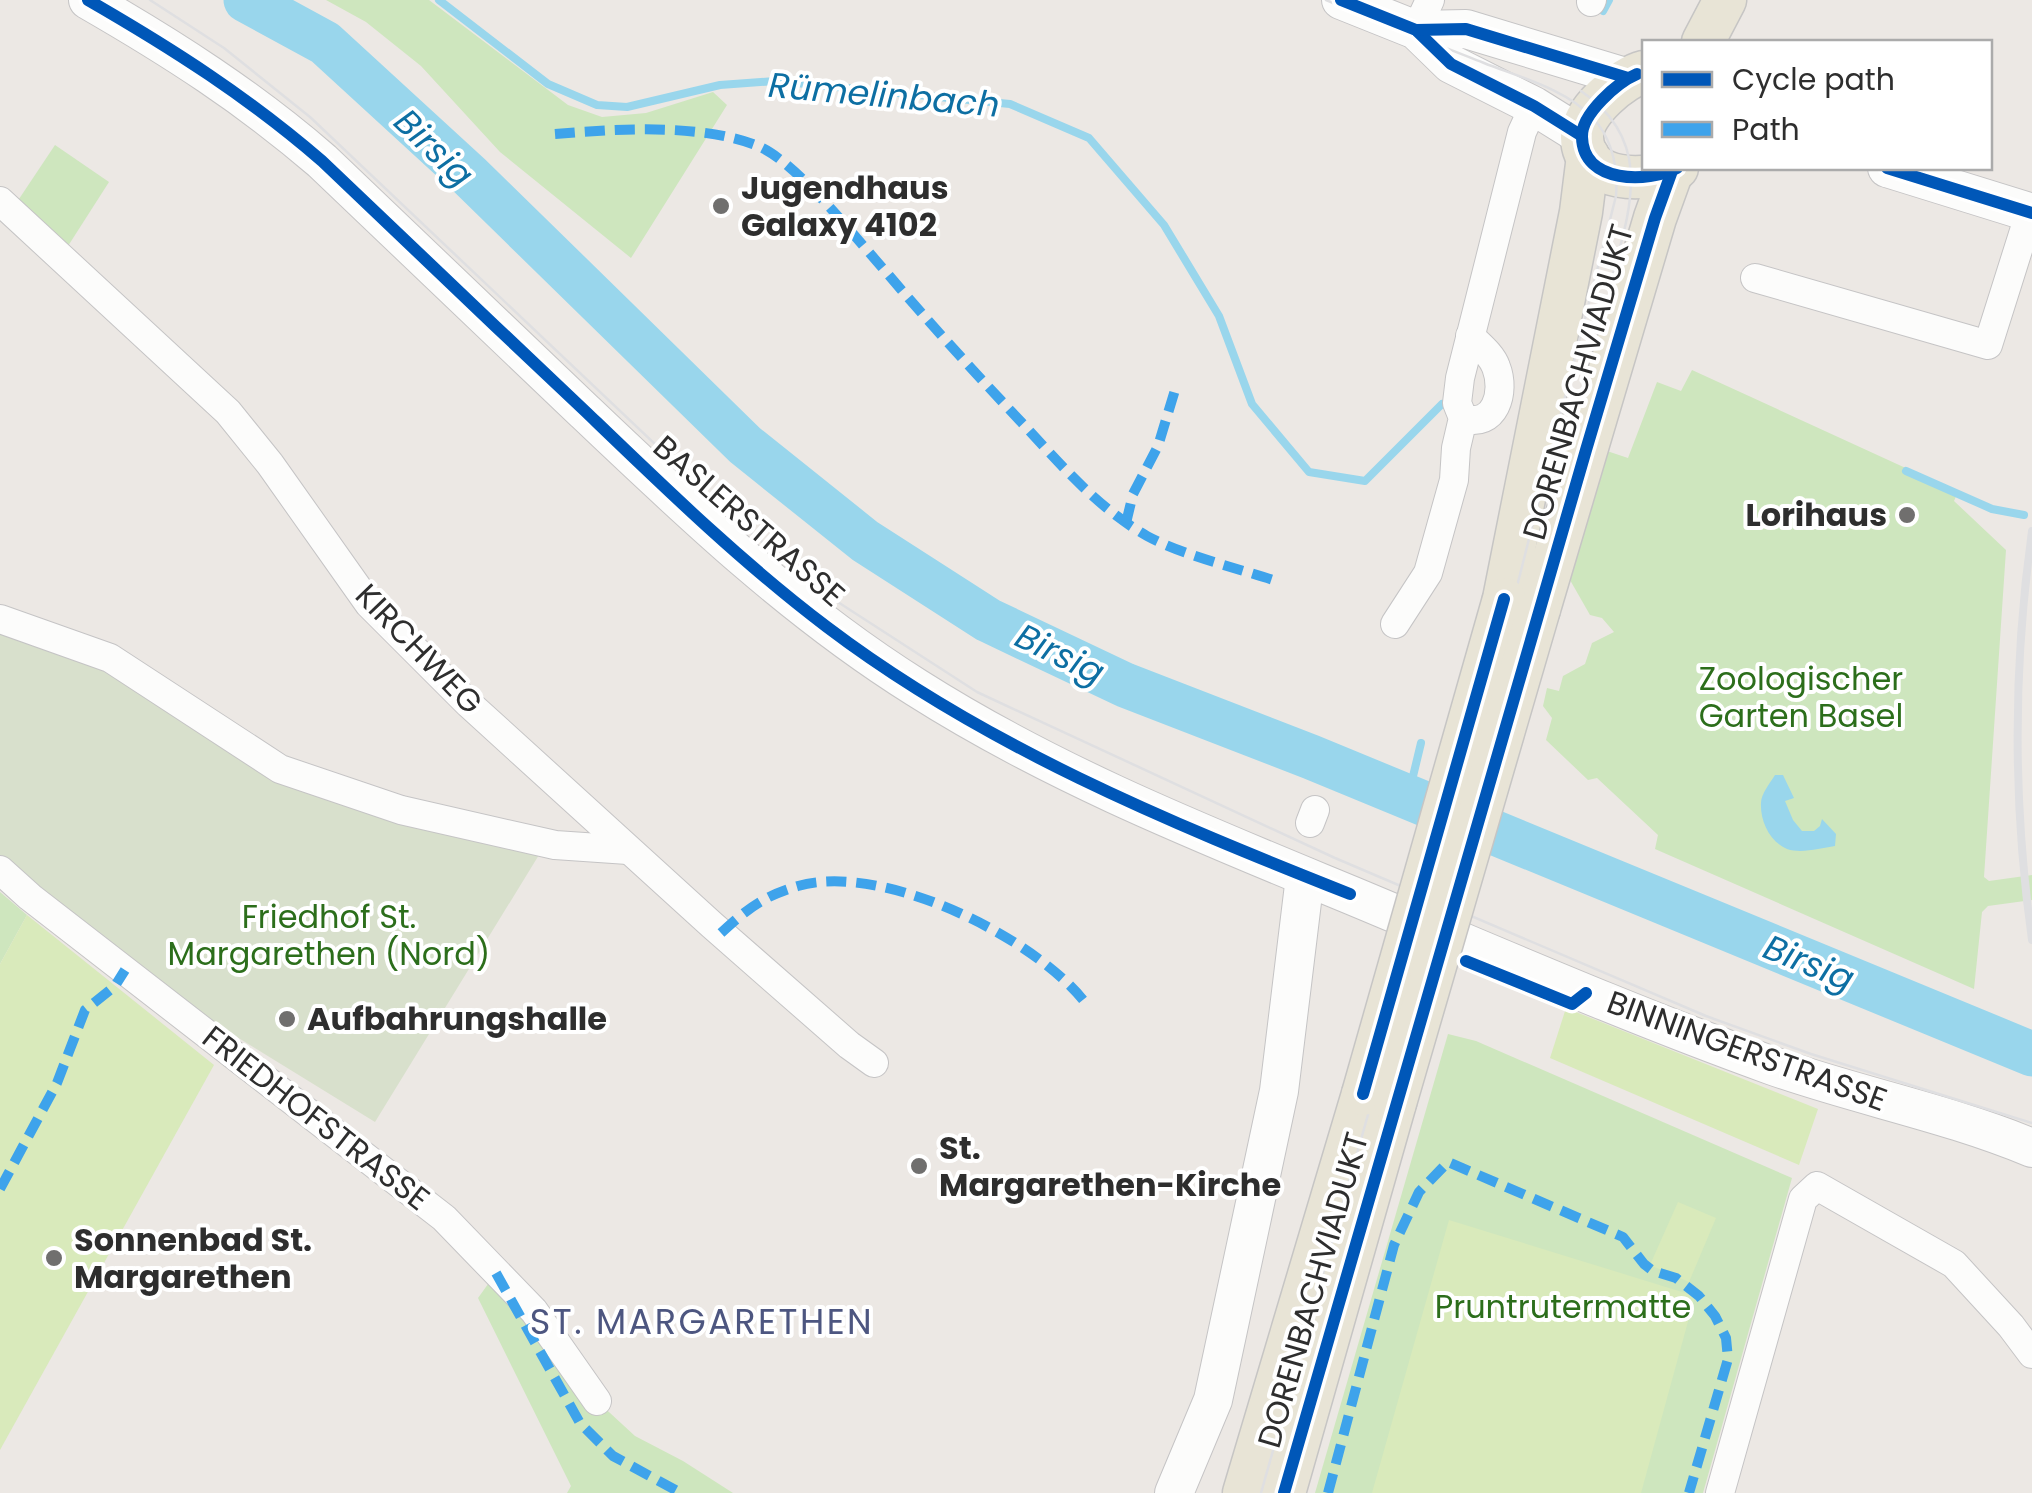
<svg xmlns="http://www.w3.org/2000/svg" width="2032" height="1493" font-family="Poppins,sans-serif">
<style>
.green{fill:#cee6be}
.cemetery{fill:#d8e0cc}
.pitch{fill:#d9eabb}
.water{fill:#99d6ec}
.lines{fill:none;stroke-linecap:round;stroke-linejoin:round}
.stream{stroke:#99d6ec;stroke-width:8}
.river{stroke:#99d6ec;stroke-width:45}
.street-casing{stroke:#c5c4c5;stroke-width:30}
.secondary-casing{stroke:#c5c4c5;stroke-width:40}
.primary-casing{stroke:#c6c5c4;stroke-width:45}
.street{stroke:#fcfcfb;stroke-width:28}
.secondary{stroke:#fcfcfb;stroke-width:38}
.primary{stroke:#e8e4d6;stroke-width:42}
.tram{stroke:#dfdfe1;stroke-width:2.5}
.rail{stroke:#dfdfe1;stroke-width:8}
.primary-bridge-casing{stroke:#c6c5c4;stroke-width:45;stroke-linecap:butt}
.primary-bridge{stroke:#e8e4d6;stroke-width:42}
.quiet{stroke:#3ea3eb;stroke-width:10;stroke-dasharray:20 10;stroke-linecap:butt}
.cycleway-casing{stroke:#fff;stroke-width:19}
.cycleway{stroke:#0057b8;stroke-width:12}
.poi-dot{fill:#706f6e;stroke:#fff;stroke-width:4}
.labels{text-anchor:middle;stroke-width:8;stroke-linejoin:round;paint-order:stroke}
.poi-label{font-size:32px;font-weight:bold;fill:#2e2e2e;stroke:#fff;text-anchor:start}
.street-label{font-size:32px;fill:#2e2e2e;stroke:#fff}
.park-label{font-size:32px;fill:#2c6e1b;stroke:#fff}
.water-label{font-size:35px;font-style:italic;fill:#0d6fa3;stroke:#fff}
.neighbourhood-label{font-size:35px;letter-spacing:2.5px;fill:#4d5680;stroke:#fff}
</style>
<rect width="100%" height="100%" fill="#ece8e4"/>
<g class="green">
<polygon points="326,0 429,0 568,105 602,117 646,113 713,92 727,105 631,258 500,152 421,66 366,22"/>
<polygon points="55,145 109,182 68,246 17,202"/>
<polygon points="1692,370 1958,492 1954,501 2006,550 1984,877 1989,881 2032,875 2032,900 1988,906 1982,912 1974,989 1655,849 1658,835 1597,778 1588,780 1546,740 1552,718 1543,706 1547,688 1559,691 1563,676 1585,664 1592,643 1614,632 1602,618 1590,615 1566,573 1607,451 1628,458 1657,382 1681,391"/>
<polygon points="0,892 27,915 0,964"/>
<polygon points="1448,1034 1476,1041 1792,1178 1703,1493 1315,1493"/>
<polygon points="496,1273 597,1401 635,1436 683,1461 733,1493 567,1493 571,1486 478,1298"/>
</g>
<polygon class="cemetery" points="0,620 110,658 287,782 542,850 375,1122 190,1008 0,857"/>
<g class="pitch">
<polygon points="27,915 214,1065 0,1450 0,964"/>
<polygon points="1566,1008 1818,1109 1799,1165 1550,1058"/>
<polygon points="1678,1202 1716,1218 1689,1282 1650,1265"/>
<polygon points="1449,1220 1695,1296 1641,1493 1372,1493"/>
</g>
<path class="water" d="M1775,775h8l11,23 -9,3 8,19 9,11h12l6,-5 2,-7 14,15 -1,12c-15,2 -33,8 -48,3 -17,-7 -27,-28 -26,-46 0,-9 9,-20 14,-28z"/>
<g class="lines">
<g class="stream">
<polyline points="439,0 548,84 597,105 627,107 720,85 775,81 1010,104 1089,138 1164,225 1219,316 1252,404 1309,472 1365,481 1442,404"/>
<polyline points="1603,11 1609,0"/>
<polyline points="1906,471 1992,509 2024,515"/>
<polyline points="1408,797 1421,743"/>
</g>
<polyline class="river" points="246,0 325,43 470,176 745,445 865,541 988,620 1125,685 1311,757 2032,1054"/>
<defs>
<g id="street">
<polyline points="1591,2 1592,0"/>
<polyline points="1416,30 1430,0"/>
<polyline points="0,201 228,412 270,464 369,604 469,704 712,925 849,1045 874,1063"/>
<polyline points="1755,278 1988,345 2030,212"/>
<path d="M1463,418c32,11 43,-26 33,-51 -4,-12 -17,-22 -26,-31"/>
<polyline points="0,619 110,658 280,769 401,810 555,845 628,850"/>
<polyline points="1395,624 1428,573 1454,480 1456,448 1463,418 1457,403 1460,378 1522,132 1534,106"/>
<polyline points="1310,823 1315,810"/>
<polyline points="0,870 30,897 444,1218 534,1311 597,1401"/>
<polyline points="1720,1493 1803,1199 1817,1186 1954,1264 2011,1326 2032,1354"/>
</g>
<g id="secondary">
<path d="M88,0c85,49 160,97 234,161 88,84 175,167 263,251 104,99 209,199 332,276 137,87 286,146 436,208 139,58 278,119 420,170 85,30 175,47 259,82"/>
<polyline points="1341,0 1416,30 1451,64 1534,106 1582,136"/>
<polyline points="1416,30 1466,29 1628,78"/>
<polyline points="1887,168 2032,213"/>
<polyline points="1174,1493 1213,1400 1279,1091 1305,877"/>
</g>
<g id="primary">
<polyline points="1703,42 1725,0"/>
<path d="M1644,72c-21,5 -63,40 -62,65 1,47 66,46 95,31"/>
<polyline points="1504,599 1581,212 1588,156"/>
<polyline points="1539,609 1655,218 1672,171"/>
<polyline points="1244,1493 1363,1094"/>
<polyline points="1284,1493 1395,1103"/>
</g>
</defs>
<use href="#street" class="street-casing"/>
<use href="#secondary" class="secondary-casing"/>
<use href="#primary" class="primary-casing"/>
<use href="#street" class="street"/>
<use href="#secondary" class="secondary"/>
<use href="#primary" class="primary"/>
<g class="tram">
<polyline points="150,0 224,48 310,117 733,518 827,595 977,692 1335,858 1706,1016 1811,1054 2032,1123"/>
<path d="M1581,91c77,52 47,123 28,198"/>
<path d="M1261,1493l252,-891 103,-406c2,-29 -3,-56 -23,-78 -27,-29 -74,-41 -109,-55 -53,-21 -105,-41 -158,-63"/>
</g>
<path class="rail" d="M2032,531c-19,135 -19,274 0,409"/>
<defs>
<g id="primary-bridge">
<polyline points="1363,1094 1504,599"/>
<polyline points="1395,1103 1539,609"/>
</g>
</defs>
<use href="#primary-bridge" class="primary-bridge-casing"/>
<use href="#primary-bridge" class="primary-bridge"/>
<g class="quiet">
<path d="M555,134c61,-5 146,-11 203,12 39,16 99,94 129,127 44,52 90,102 137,152 38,41 74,83 123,111 35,19 90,32 129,45"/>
<polyline points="1126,523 1133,494 1158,446 1175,390"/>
<path d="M721,933c25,-23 42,-37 77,-47 84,-24 234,50 286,115"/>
<polyline points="0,1189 57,1083 85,1010 115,986 125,970"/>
<polyline points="496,1273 580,1423 613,1456 681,1493"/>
<polyline points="1328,1493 1394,1245 1419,1192 1448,1162 1623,1237 1644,1264 1653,1271 1676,1278 1699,1296 1715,1316 1726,1338 1728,1359 1689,1493"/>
</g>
<defs>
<g id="cycleway">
<path d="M88,0c85,49 160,97 234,161 88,84 175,167 263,250 78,75 156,151 242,216 157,119 341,195 523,267"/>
<polyline points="1341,0 1416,30 1451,64 1534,106 1582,136"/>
<polyline points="1416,30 1466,29 1628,78"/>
<path d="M1637,74c-19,8 -56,40 -55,63 1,47 66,46 95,31"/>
<polyline points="1887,168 2032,213"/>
<polyline points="1466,961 1572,1004 1586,993"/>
<polyline points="1363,1094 1504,599"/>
<polyline points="1284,1493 1586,450 1655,218 1672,171"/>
</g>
</defs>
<use href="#cycleway" class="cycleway-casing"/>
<use href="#cycleway" class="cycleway"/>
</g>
<g class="poi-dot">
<circle cx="721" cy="206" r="10"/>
<circle cx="1907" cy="515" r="10"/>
<circle cx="287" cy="1019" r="10"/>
<circle cx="919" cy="1166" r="10"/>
<circle cx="54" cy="1258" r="10"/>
</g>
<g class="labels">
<g class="poi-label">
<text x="741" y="199">Jugendhaus<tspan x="741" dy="37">Galaxy 4102</tspan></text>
<text x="1887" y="526" text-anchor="end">Lorihaus</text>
<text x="307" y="1030">Aufbahrungshalle</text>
<text x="939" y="1159">St.<tspan x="939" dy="37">Margarethen-Kirche</tspan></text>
<text x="74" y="1251">Sonnenbad St.<tspan x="74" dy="37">Margarethen</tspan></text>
</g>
<g class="street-label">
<text transform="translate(1578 382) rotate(-74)" y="11">DORENBACHVIADUKT</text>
<text transform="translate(749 521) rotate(41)" y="11">BASLERSTRASSE</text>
<text transform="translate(419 649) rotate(46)" y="11">KIRCHWEG</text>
<text transform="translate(1747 1051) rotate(20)" y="11">BINNINGERSTRASSE</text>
<text transform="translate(316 1118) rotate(38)" y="11">FRIEDHOFSTRASSE</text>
<text transform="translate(1313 1290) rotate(-74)" y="11">DORENBACHVIADUKT</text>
</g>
<g class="park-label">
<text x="1801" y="690">Zoologischer<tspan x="1801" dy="37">Garten Basel</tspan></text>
<text x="329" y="928">Friedhof St.<tspan x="329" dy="37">Margarethen (Nord)</tspan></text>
<text x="1563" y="1318">Pruntrutermatte</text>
</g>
<g class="water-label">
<text transform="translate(884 95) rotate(5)" y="12">Rümelinbach</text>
<text transform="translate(434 148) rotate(44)" y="12">Birsig</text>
<text transform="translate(1060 654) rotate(26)" y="12">Birsig</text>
<text transform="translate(1809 963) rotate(22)" y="12">Birsig</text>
</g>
<g class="neighbourhood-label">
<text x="702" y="1334">ST. MARGARETHEN</text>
</g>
</g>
<rect x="1642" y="40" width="350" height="130" fill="#ffffff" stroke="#ababab" stroke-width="2.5"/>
<rect x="1662" y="72" width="50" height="15" fill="#0057b8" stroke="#ababab" stroke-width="2.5"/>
<text x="1732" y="90" font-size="30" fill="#2e2e2e">Cycle path</text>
<rect x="1662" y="122" width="50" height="15" fill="#3ea3eb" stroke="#ababab" stroke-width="2.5"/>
<text x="1732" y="140" font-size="30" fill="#2e2e2e">Path</text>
</svg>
